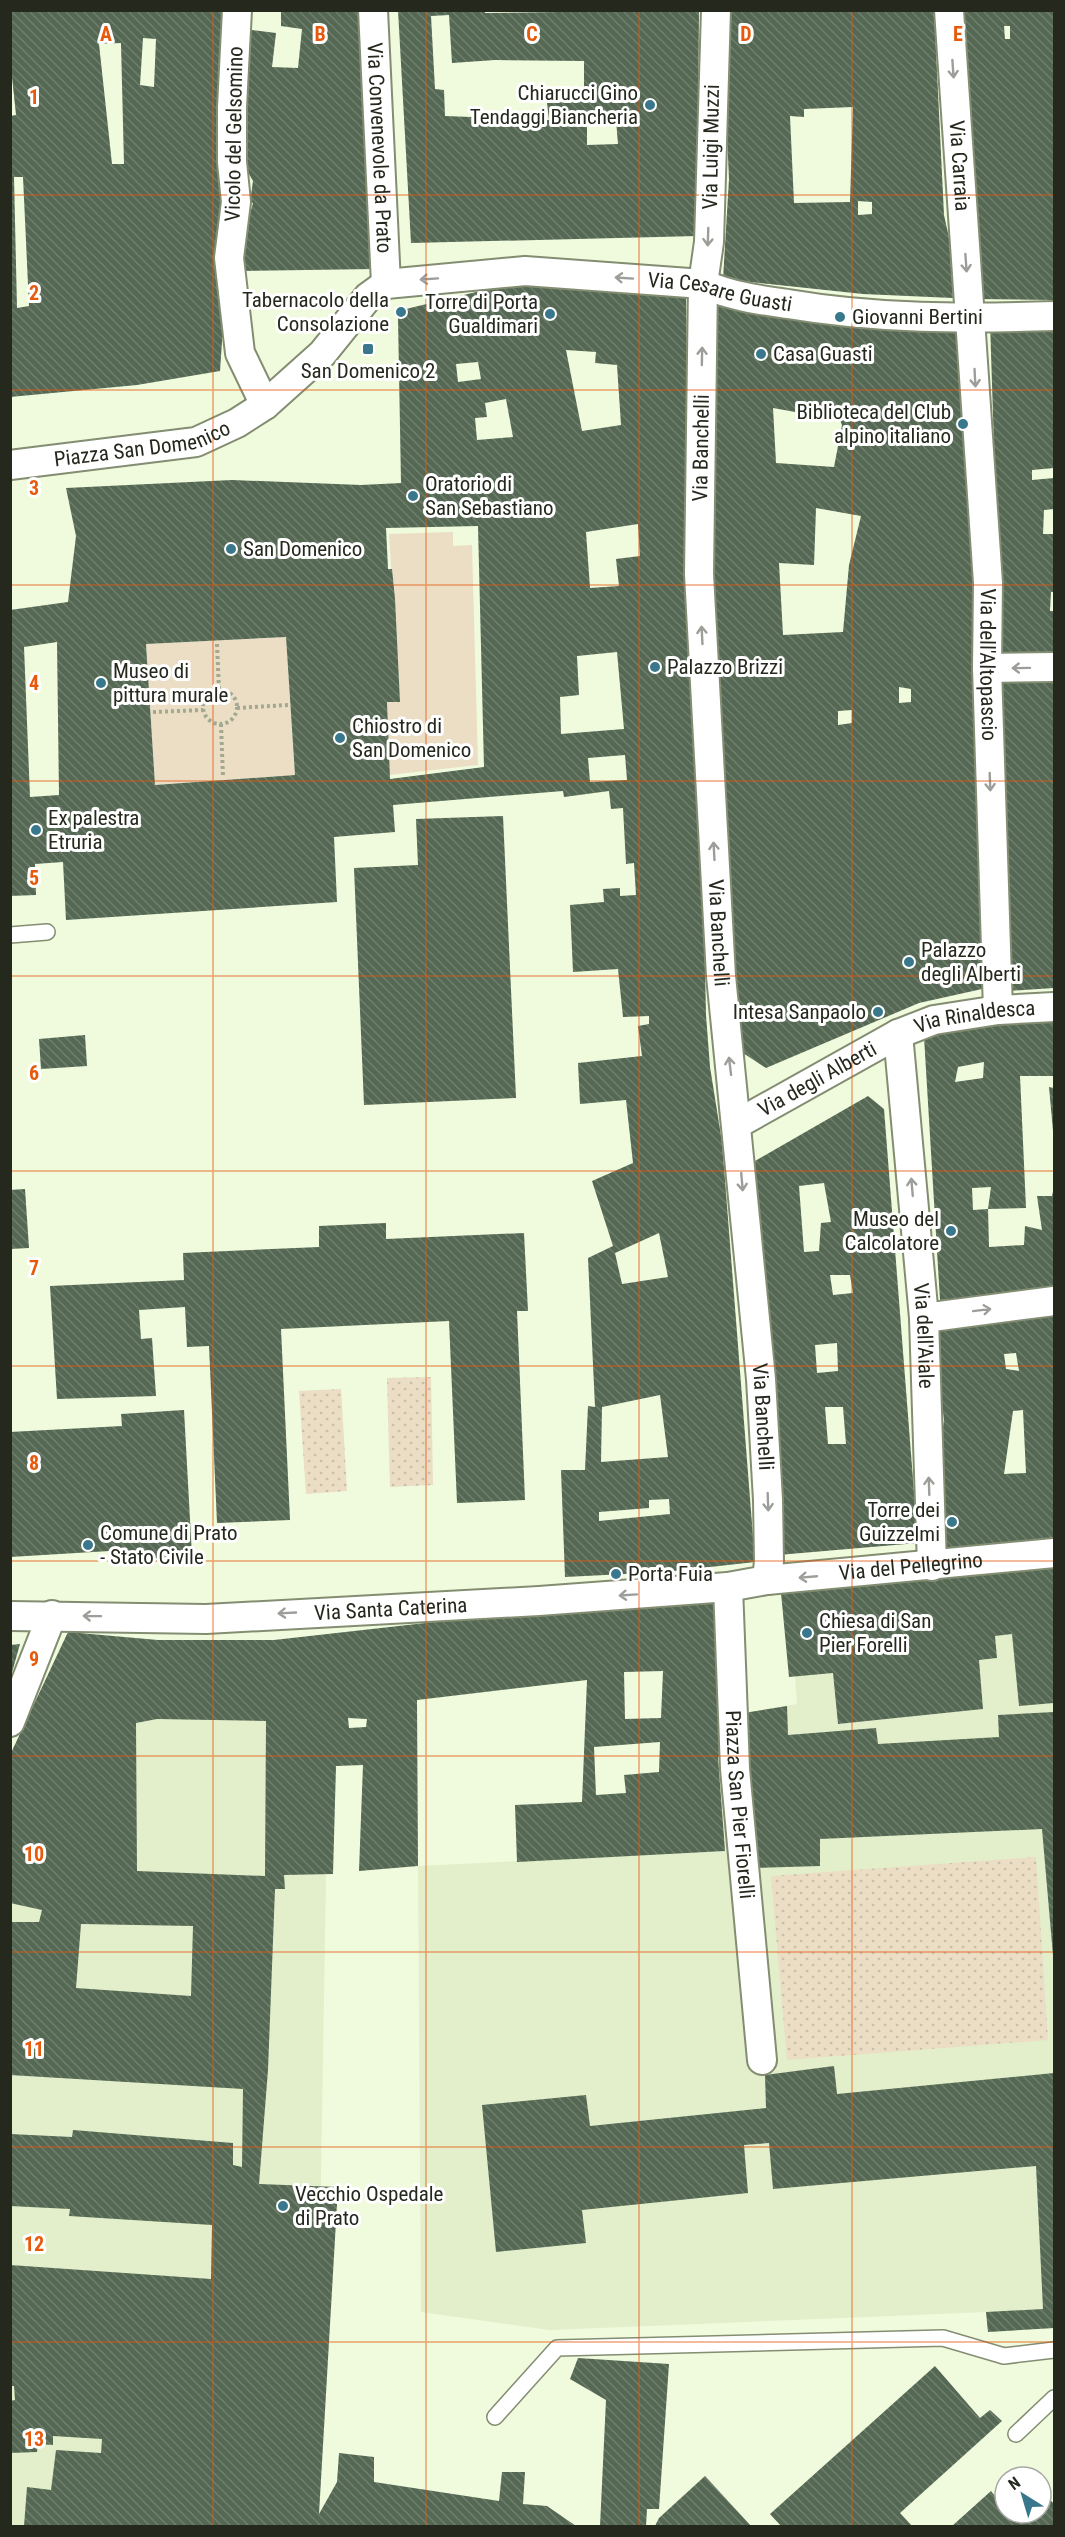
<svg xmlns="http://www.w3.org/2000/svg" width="1065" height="2537" font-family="'Roboto Condensed',sans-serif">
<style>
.built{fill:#e2efca}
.grass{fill:url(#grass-dots)}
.green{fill:#ebdec5}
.building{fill:url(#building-back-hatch);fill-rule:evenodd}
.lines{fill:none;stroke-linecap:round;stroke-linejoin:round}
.lane-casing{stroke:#838d72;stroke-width:18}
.street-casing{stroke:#838d72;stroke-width:32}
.path{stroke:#a1a992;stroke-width:4;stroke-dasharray:3 3;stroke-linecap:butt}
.lane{stroke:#fff;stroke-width:15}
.street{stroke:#fff;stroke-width:28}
.oneway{stroke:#9c9e99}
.grid{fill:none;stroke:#e8590c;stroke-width:1.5;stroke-opacity:0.55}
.poi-dot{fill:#38778c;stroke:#fff;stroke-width:2}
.labels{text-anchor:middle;stroke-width:6;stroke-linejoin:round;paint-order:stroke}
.poi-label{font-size:21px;fill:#24281d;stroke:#fff;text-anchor:start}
.street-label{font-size:21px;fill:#24281d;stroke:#fff}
.grid-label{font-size:20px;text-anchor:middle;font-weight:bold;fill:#e8590c;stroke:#fff;stroke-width:6;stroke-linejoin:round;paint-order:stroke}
</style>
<defs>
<pattern id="grass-dots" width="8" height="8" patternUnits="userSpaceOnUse" patternTransform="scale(1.5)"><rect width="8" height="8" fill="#ebdec5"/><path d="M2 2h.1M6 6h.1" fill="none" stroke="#c9bea9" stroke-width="1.8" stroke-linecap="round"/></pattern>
<pattern id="building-back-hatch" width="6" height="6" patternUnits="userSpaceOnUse" patternTransform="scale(1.5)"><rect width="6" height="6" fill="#556853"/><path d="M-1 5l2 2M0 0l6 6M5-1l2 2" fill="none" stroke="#6f7e6d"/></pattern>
</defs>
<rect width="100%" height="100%" fill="#f0fadc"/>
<g class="built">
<polygon points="1012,1634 1019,1706 1054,1703 1054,2328 988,2332 986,2312 550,2330 421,2312 418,1866 724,1851 718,1757 744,1713 797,1704 795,1676 833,1673 838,1724 983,1709 979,1660 997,1658 995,1636"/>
<polygon points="330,1642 315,2526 11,2526 10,1801 72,1644"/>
</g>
<g class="grass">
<polygon points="431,1377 433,1485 390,1487 387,1378"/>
<polygon points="341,1389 347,1491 306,1494 299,1391"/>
<polygon points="1036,1857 1048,2040 787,2060 771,1876"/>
</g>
<g class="green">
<polygon points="453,532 453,546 472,545 478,765 389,775 387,702 400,702 389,534"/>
<polygon points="286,637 295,775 155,785 146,644"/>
</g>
<g class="building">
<path d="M10,10h214l3,258 -7,103 -83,14 -127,12v-281l6,-1 -6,-57zM143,38l13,1 -2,48 -14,-2zM121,43l3,121h-12l-13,-120zM14,177h9l6,129 -12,2z"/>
<polygon points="281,10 362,10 361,54 364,54 374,269 234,271 253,203 250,202 253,181 236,151 243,29 276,33 272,67 298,68 302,29 281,26"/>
<path d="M398,10h87v3l214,-3 -2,226 -286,7zM449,15l3,48 43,-3 89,1v40l-37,2 2,17 -104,-4 -1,-26 -9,-1 -4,-73zM616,120l2,24 -31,1v-24z"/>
<path d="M727,10h207l10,205 5,23 4,60 -90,-4 -140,-15 6,-100 -5,-113zM853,107l-3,95 -56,1 -4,-87 14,1v-8zM858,201l14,1v12l-14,1z"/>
<path d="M960,10h94v290l-77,-1zM1004,26h6v13h-5z"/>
<path d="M526,280l160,12 4,271 -2,81 16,279 2,92 4,52 12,75 33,420 -90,10 -100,5 -4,-107h24l3,-64 7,1 -7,-149 25,-12 -21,-65 41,-18 -7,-63 -46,4 -2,-41 64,-7 -4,-30 11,-2v-8l-26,1 -5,-48 -45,3 -3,-67 34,-3 -1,-13 17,-1v8l16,-1 -2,-32 -8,1 -3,-56 -12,1 -2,-18 -45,6 -1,-6 -170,14 2,27 -61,5 3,65 -271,18 -3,-58 -28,2 1,31 -26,1v-286l58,-8 8,-66 -10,-48 166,-8 129,5 40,-2 -3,-166 8,-8zM566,350l30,2 -1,11 22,2 4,60 -39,6zM478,362l3,17 -23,3 -2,-18zM506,399l7,38 -36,3 -2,-22 12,-1 -2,-14zM638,524l2,32 -24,3 3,27 -29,2 -4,-56zM478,526l6,241 -94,12 -3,-77h13l-5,-103 -3,-30h-4l-2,-41zM286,637l9,138 -140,10 -9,-141zM57,642l2,153 -29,2 -6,-150zM617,652l7,77 -63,5 -1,-37 19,-2 -2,-39zM625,755l2,25 -37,2 -2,-24zM659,1233l9,44 -46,7 -7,-31zM660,1395l8,62 -67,5 1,-55zM669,1499l1,15 -71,7v-9l50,-4v-8z"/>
<path d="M713,296l254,28 15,665 -63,14 -153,65 -23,-15 -13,-106 -12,-223 -5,-194zM773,408l67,12 2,5 -8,42 -58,-4zM816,508l45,8 -12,49 -6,67 -60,3 -4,-72 35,2zM899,687l12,2v13l-12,1zM852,710v13l-14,2v-14z"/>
<polygon points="1054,320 1054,468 1032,470 1032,480 1054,478 1054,509 1044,510 1043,534 1054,534 1054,592 1051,592 1050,611 1054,611 1054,665 1001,666 990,321"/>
<polygon points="1054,679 1054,988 1008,991 997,680"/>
<polygon points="503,816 516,1098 364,1105 354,868 418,865 416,819"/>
<path d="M1054,1019v57h-34l6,132 -38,1 1,38 35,-2 1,-19 17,4 -5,-34h15l2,-9v102l-114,11 -16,-263 58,-12zM984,1062l-1,16 -28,4 3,-15zM991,1187l-3,22 -15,1 -1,-22z"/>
<polygon points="85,1035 87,1066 41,1069 39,1039"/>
<polygon points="1049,1087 1054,1088 1054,1131 1053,1131"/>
<path d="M868,1096l16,13 34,434 -140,12 -23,-394zM824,1183l7,39 -10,1 -2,28 -15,1 -5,-66zM830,1275h20l3,18 -20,2zM837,1343l1,28 -21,2 -2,-28zM825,1407h18l3,37h-18z"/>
<polygon points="25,1189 29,1248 10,1249 10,1190"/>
<polygon points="386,1223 386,1239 524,1233 528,1311 517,1311 525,1500 457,1503 449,1321 281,1329 290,1520 217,1523 209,1346 187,1347 185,1307 139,1310 141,1339 152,1338 156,1396 57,1399 50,1286 184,1280 183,1253 319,1247 319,1226"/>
<path d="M1054,1310v234l-117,12 -3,-66 10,-70 -12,-93zM1016,1353l3,18 -13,-2 -2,-15zM1023,1410l3,63 -22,1 9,-63z"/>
<polygon points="184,1410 192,1556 127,1560 126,1550 10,1557 10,1432 122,1426 121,1414"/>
<polygon points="1054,1567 1054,1703 1019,1706 1012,1634 995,1636 997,1658 979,1660 983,1709 838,1724 833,1673 789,1677 781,1593"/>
<path d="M723,1596l6,160 -11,1 7,94 -208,11 -2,-57 67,-3 5,-122 -170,20 1,166 -59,5 4,-106 -27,1 -3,108 -49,1 1,14h-10l-7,181 -9,114 79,3 -19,327 18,-32 2,-29 35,4v25l125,19 3,-29h23l-2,32 24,2 29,20h-552l3,-39 24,3 5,-40 45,3 1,-14 -49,-3v9l-15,-1 -1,8 -27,1v-52l5,-1 -1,-14h-4v-121l201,14 1,-54 -143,-9 1,-7 -60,-3v-72l62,3 1,-7 160,13v22l9,2 1,-78 -233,-14v-153h29l3,-12 -32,-7v-148l58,-123 90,8h116l311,-35zM663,1671l-2,47 -36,1 -1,-47zM348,1718l19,1 -1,8 -17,1zM157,1719l109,2 -1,155 -128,-5 -1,-148zM660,1742l-1,30 -35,3 2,18 -30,2 -2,-48zM81,1924l112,2 -2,70 -115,-8z"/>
<polygon points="20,1644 11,1676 10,1676 10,1645"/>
<polygon points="787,1706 788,1735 876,1728 878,1744 999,1737 998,1715 1054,1712 1054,1967 1042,1829 820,1839 820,1866 752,1868 744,1713"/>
<polygon points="834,2066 837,2094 1054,2073 1054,2328 988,2332 986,2312 1043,2309 1036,2166 773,2189 769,2143 744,2145 748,2193 582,2210 586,2243 496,2252 482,2105 586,2095 590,2126 766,2108 765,2075"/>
<polygon points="578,2358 669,2364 659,2509 647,2509 646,2526 600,2526 606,2400 570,2379"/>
<polygon points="935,2366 980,2418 990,2410 1002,2421 900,2513 912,2526 781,2526 770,2514"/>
<polygon points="705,2476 751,2526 655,2526 659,2518"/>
<polygon points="1041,2489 1054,2504 1054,2526 952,2526 991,2491 998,2500 1005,2494 1005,2513 1041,2513"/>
</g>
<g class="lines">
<defs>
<g id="lane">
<polyline points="10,935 47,932"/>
<polyline points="495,2417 557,2348 943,2338 1004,2356 1054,2350"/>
<polyline points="1016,2434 1054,2398"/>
</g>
<g id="street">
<polyline points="237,10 232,107 232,162 236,202 229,258 240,353 265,405"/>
<path id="s1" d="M373,10l13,274"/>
<path id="s2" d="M716,10l-7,232 -6,42 -4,290 22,402 40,403 7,121 1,61 -2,19"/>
<path id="s3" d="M949,10l39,573 -1,85 11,342"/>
<path id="s4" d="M10,465l186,-23 41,-19 28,-18 57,-51 46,-57 18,-13 139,-13 178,13c28,12 55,16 85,20 88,15 177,15 266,12"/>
<polyline points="987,668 1054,667"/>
<path id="s5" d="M898,1034l26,284 8,248"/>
<path id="s6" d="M737,1124l161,-90 36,-14 64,-10 56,-3"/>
<polyline points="924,1318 1054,1301"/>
<path id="s7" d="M728,1587l7,182 27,291"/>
<path id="s8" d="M10,1616l196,3 333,-18 189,-14 39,-7 287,-27"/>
<polyline points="10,1722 52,1615"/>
</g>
</defs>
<use href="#lane" class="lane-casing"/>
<use href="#street" class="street-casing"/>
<g class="path">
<polyline points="217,644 219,690"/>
<circle cx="220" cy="707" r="17"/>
<polyline points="237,708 288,705"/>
<polyline points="153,712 203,710"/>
<polyline points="221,724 223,777"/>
</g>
<use href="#lane" class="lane"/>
<use href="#street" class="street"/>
</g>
<defs><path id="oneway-shaft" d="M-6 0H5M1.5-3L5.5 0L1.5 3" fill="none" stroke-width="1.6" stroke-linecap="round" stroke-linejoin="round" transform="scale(1.5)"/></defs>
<g class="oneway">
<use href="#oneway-shaft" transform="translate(953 69) rotate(86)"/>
<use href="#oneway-shaft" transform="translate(708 237) rotate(92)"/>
<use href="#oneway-shaft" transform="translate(966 263) rotate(86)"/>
<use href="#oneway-shaft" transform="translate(624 278) rotate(-176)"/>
<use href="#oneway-shaft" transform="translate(429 279) rotate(176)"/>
<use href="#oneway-shaft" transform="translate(702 356) rotate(-89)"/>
<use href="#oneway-shaft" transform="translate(975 378) rotate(87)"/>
<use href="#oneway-shaft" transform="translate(702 635) rotate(-93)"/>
<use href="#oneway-shaft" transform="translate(1021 668) rotate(179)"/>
<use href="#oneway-shaft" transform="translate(990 782) rotate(88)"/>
<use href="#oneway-shaft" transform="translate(714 851) rotate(-93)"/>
<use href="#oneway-shaft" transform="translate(730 1066) rotate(-97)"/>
<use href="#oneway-shaft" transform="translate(742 1182) rotate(85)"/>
<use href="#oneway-shaft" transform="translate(912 1187) rotate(-95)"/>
<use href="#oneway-shaft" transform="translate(982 1310) rotate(-7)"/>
<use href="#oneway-shaft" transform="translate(929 1486) rotate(-92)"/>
<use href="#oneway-shaft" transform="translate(768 1502) rotate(88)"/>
<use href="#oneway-shaft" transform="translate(808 1577) rotate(175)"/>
<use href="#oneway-shaft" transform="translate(628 1595) rotate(176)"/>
<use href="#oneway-shaft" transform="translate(287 1613) rotate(177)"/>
<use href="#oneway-shaft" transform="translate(92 1616) rotate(-179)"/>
</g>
<path class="grid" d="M213,10v2516M426,10v2516M639,10v2516M852,10v2516M10,195h1044M10,390h1044M10,585h1044M10,781h1044M10,976h1044M10,1171h1044M10,1366h1044M10,1561h1044M10,1756h1044M10,1952h1044M10,2147h1044M10,2342h1044"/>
<g class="poi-dot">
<circle cx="650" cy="105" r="6"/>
<circle cx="401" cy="312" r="6"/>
<circle cx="550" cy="314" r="6"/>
<circle cx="840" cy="317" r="6"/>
<rect x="362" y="343" width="12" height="12" rx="3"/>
<circle cx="761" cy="354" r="6"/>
<circle cx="963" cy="424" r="6"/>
<circle cx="413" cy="496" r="6"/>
<circle cx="231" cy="549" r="6"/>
<circle cx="655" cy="667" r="6"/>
<circle cx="101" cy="683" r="6"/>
<circle cx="340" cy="738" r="6"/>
<circle cx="36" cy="830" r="6"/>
<circle cx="909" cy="962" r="6"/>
<circle cx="878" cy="1012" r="6"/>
<circle cx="951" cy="1231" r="6"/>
<circle cx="952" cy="1522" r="6"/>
<circle cx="88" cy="1545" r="6"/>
<circle cx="616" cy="1574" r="6"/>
<circle cx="807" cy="1633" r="6"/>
<circle cx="283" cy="2206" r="6"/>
</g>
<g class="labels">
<g class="poi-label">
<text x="638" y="100" text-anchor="end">Chiarucci Gino<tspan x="638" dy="24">Tendaggi Biancheria</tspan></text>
<text x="389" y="307" text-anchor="end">Tabernacolo della<tspan x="389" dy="24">Consolazione</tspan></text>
<text x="538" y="309" text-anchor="end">Torre di Porta<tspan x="538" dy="24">Gualdimari</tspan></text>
<text x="852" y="324">Giovanni Bertini</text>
<text x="773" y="361">Casa Guasti</text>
<text x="368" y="378" text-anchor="middle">San Domenico 2</text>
<text x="951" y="419" text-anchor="end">Biblioteca del Club<tspan x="951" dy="24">alpino italiano</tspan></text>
<text x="425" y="491">Oratorio di<tspan x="425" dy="24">San Sebastiano</tspan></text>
<text x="243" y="556">San Domenico</text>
<text x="667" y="674">Palazzo Brizzi</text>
<text x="113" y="678">Museo di<tspan x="113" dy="24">pittura murale</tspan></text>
<text x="352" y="733">Chiostro di<tspan x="352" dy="24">San Domenico</tspan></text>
<text x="48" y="825">Ex palestra<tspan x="48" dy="24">Etruria</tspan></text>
<text x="921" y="957">Palazzo<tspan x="921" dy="24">degli Alberti</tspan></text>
<text x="866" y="1019" text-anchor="end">Intesa Sanpaolo</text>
<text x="939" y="1226" text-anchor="end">Museo del<tspan x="939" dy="24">Calcolatore</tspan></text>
<text x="940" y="1517" text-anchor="end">Torre dei<tspan x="940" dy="24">Guizzelmi</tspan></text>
<text x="100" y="1540">Comune di Prato<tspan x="100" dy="24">- Stato Civile</tspan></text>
<text x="628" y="1581">Porta Fuia</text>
<text x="819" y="1628">Chiesa di San<tspan x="819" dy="24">Pier Forelli</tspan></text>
<text x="295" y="2201">Vecchio Ospedale<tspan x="295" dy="24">di Prato</tspan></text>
</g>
<g class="street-label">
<text transform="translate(234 134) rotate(-89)" y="7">Vicolo del Gelsomino</text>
<text dy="7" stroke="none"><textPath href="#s1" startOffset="138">Via Convenevole da Prato</textPath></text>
<text transform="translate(711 147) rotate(-89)" y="7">Via Luigi Muzzi</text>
<text dy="7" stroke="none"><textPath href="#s3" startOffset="156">Via Carraia</textPath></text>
<text dy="7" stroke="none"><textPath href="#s4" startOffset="774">Via Cesare Guasti</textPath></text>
<text dy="7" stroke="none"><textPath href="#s4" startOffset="134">Piazza San Domenico</textPath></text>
<text transform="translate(701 448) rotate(-89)" y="7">Via Banchelli</text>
<text dy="7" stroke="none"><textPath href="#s3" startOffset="656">Via dell'Altopascio</textPath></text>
<text dy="7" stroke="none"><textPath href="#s2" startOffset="924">Via Banchelli</textPath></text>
<text dy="7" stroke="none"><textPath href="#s6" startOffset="264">Via Rinaldesca</textPath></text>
<text dy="7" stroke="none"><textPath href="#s6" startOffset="92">Via degli Alberti</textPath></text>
<text dy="7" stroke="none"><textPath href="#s5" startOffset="303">Via dell'Aiale</textPath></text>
<text dy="7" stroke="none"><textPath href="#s2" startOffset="1410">Via Banchelli</textPath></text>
<text dy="7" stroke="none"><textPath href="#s8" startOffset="903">Via del Pellegrino</textPath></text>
<text dy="7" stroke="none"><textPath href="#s8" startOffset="381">Via Santa Caterina</textPath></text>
<text dy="7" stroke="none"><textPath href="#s7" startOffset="218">Piazza San Pier Fiorelli</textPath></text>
</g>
</g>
<g class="grid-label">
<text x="106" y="41">A</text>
<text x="320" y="41">B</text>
<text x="532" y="41">C</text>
<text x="746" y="41">D</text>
<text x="958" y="41">E</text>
<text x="34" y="104">1</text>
<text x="34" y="300">2</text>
<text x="34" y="495">3</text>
<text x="34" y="690">4</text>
<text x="34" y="885">5</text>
<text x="34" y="1080">6</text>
<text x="34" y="1275">7</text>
<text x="34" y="1470">8</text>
<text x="34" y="1666">9</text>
<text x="34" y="1861">10</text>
<text x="34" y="2056">11</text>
<text x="34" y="2251">12</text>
<text x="34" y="2446">13</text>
</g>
<rect width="1065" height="2537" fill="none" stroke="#24281d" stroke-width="24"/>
<g transform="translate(1023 2495) rotate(323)"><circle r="28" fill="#ffffff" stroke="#a7a9a5" stroke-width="1.5"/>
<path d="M0-4.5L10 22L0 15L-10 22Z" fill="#38778c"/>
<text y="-9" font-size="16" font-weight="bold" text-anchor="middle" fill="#24281d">N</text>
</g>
</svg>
